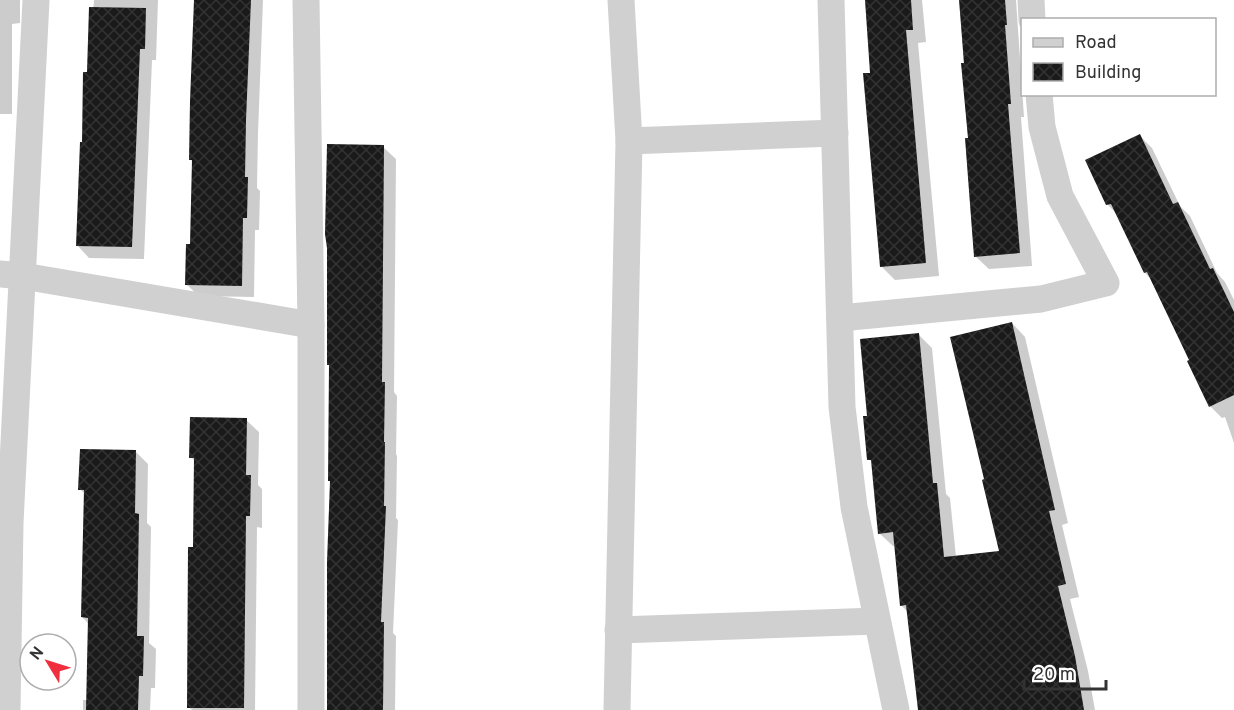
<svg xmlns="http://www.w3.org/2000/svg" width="1234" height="710" font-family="Overpass,sans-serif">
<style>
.shadow{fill:#0003}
.building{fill:url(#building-cross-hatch)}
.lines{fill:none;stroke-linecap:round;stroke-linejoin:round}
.minor{stroke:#d0d0d0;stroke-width:27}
</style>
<defs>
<pattern id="building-cross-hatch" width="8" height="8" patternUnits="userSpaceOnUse" patternTransform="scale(1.5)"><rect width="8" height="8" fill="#1a1a1a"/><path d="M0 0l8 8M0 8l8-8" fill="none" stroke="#333"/></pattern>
</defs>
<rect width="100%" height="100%" fill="#fff"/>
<g class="shadow">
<polygon points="0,0 20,0 20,23 12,24 12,114 0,114"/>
<polygon points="94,0 158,0 156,60 152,60 144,259 89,258 77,245"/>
<polygon points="196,0 263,0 258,133 257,188 260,191 259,230 255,230 254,297 199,296 186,284 191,246 193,162 190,159"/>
<polygon points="867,0 922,0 926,42 918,43 939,276 895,280 882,267"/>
<polygon points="960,0 1016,0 1024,117 1021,117 1032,266 989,269 975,256"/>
<polygon points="1140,136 1152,148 1180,206 1190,216 1217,273 1225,282 1234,300 1234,443 1225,417 1222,418 1210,406 1191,361 1152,280 1145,273 1117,214 1108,205"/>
<polygon points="383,147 396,159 394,392 397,396 396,454 397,456 396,518 398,520 393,633 396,636 395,710 328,710 331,483 330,481 331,367 328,365"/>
<polygon points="1012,323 1025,337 1068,523 1062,525 1079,597 1070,599 1088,671 1095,710 920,710 908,612 901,605 896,546 893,546 879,533 873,463 869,459 869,417 919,335 932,348 946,494 950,498 956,557 1001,552"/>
<polygon points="246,420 259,432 258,485 262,489 262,528 257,527 255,710 192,710 189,707 196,462 191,457"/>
<polygon points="136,452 148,464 147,523 151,527 149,643 156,649 155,688 151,688 150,710 83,710 83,700 87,700 89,624 82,617 85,494 80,489"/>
</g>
<g class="building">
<polygon points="194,0 251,0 246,120 245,177 248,177 247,218 243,218 242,286 185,285 186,244 190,244 192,160 189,160 190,101"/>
<polygon points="865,0 911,0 913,30 906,30 926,263 880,267 863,73 870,73"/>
<polygon points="959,0 1005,0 1007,25 1005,25 1011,104 1008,104 1020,253 974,257 965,138 968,138 961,63 964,63"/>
<polygon points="89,7 146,8 145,49 140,49 132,247 76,246 80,142 82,142 83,72 87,72"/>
<polygon points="1140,134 1173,204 1178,202 1210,269 1213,268 1234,312 1234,395 1209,407 1187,361 1189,360 1147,272 1144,273 1111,204 1106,205 1085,160"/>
<polygon points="327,144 384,145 382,382 385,382 384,442 385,442 384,506 386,506 381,622 384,622 383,710 327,710 327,562 330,481 328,481 329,365 327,365 327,248 325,234"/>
<polygon points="1012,322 1055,510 1049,511 1066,584 1058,586 1075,656 1084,710 918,710 906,605 900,606 893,532 878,534 871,460 867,460 863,416 867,416 860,339 919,333 933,483 937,483 944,557 999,551 982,480 984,479 950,337"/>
<polygon points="190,417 247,418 246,475 251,475 250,516 246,516 244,708 187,708 188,547 193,547 194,458 189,458"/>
<polygon points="80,449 136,450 135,513 139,514 137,636 144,636 143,676 139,676 138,710 86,710 88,618 81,617 84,490 78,490"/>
</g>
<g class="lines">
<g class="minor">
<polyline points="306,0 311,325 311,710"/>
<polyline points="831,0 842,407 854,507 896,710"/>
<polyline points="1031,0 1032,20"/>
<polyline points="629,141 835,133"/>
<polyline points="0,274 23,276 311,325"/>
<polyline points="840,318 1041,299 1106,283 1060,196 1042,127 1039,94"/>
<polyline points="618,630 877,621"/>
<polyline points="7,710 10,523 36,0"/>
<polyline points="617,710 629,141 621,0"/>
</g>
</g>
<rect x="1021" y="18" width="195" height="78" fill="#ffffff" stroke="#adadad" stroke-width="1.5"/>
<rect x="1033" y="38" width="30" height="9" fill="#d0d0d0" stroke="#adadad" stroke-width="1.5"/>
<text x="1075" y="48" font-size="18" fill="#333333">Road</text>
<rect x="1033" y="63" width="30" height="18" fill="url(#building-cross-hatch)" stroke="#adadad" stroke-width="1.5"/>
<text x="1075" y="78" font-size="18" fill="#333333">Building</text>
<g transform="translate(48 662) rotate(308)"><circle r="28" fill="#ffffff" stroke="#adadad" stroke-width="1.5"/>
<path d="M0-4.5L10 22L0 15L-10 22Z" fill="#f02e3d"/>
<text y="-9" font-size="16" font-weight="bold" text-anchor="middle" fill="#333333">N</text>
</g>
<path d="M1024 680v9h82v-9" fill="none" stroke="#333333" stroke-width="3"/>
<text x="1033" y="680" font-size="18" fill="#333333" stroke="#ffffff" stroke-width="4.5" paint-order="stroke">20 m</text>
</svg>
